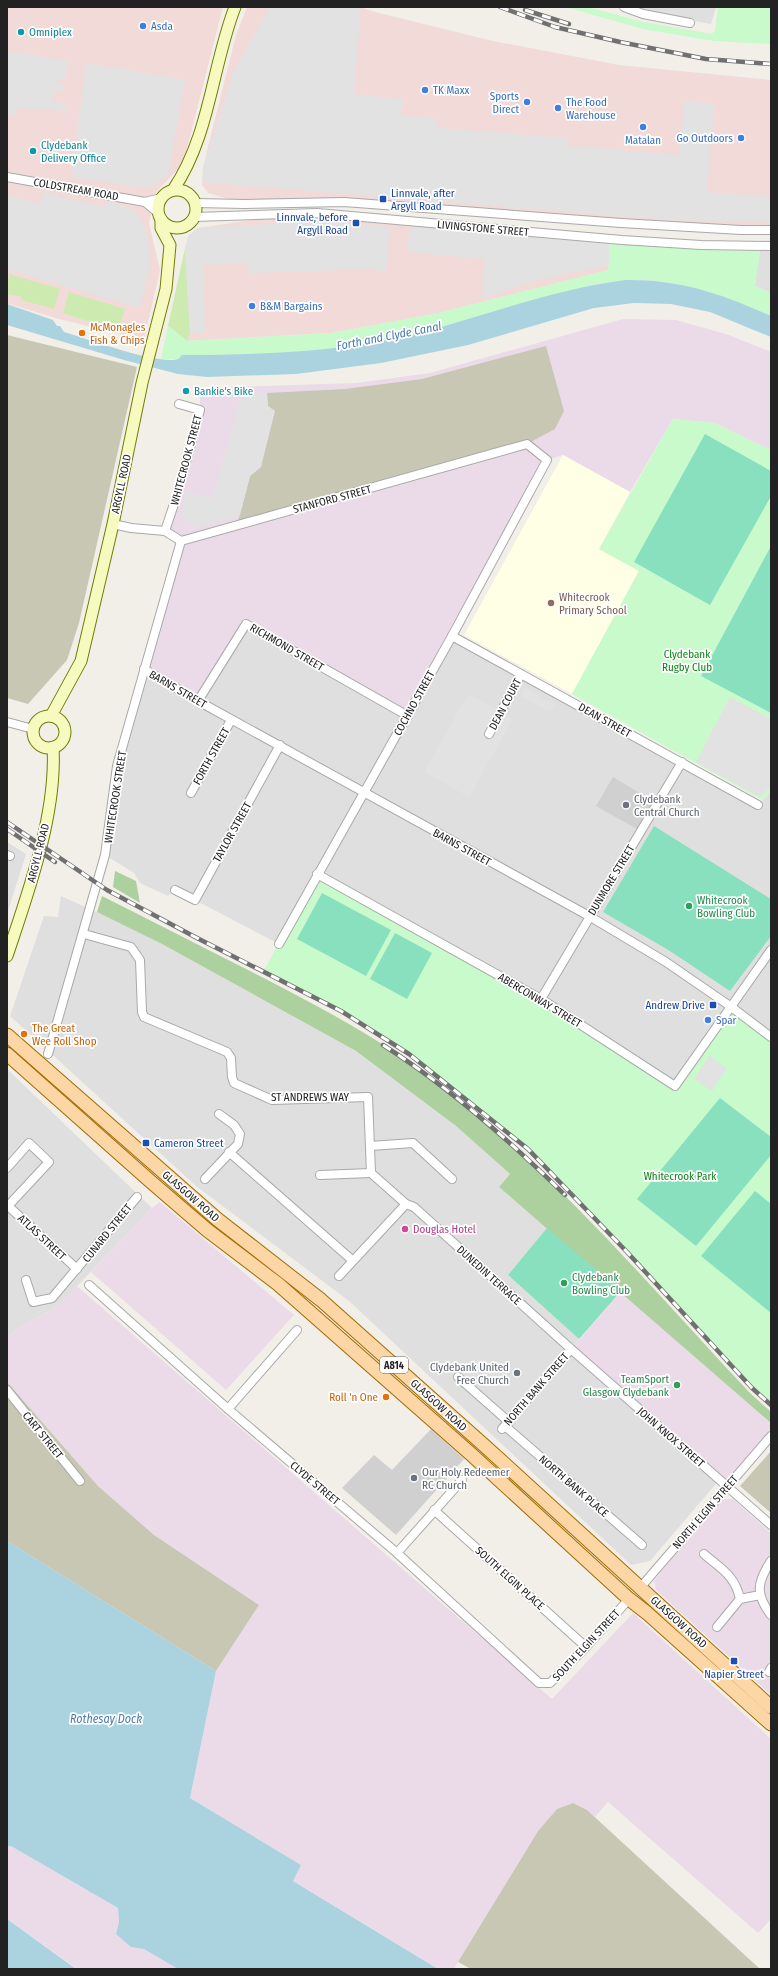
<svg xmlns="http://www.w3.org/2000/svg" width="778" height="1976" font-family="'Fira Sans Condensed',sans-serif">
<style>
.residential{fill:#e0dfdf}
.commercial{fill:#f2dad9}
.industrial{fill:#ebdbe8}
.education{fill:#ffffe5}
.religious{fill:#d0d0d0}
.construction{fill:#c7c7b4}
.grass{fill:#cdebb0}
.forest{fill:#add19e}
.park{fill:#c8facc}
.pitch{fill:#88e0be}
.parking{fill:#e2e2e2}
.water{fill:#aad3df}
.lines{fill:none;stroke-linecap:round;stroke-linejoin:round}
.street-casing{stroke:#a9a9a9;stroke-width:10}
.secondary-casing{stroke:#707d05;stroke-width:13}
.primary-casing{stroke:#a06b00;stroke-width:15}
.street{stroke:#fff;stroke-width:8}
.secondary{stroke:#f7fabf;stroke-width:11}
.primary{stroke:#fcd6a4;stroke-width:13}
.rail-casing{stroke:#707070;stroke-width:4.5}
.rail{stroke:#fff;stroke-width:3;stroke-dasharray:9;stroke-linecap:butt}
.shop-dot{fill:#3f7fe0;stroke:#fff;stroke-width:1.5}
.culture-dot{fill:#0f9aa8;stroke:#fff;stroke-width:1.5}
.transit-dot{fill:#1a4fb4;stroke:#fff;stroke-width:1.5}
.food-dot{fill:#e8710a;stroke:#fff;stroke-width:1.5}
.education-dot{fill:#8d6e63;stroke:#fff;stroke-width:1.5}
.worship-dot{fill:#6b7280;stroke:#fff;stroke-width:1.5}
.leisure-dot{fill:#2e9e5b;stroke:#fff;stroke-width:1.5}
.hotel-dot{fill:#d1479c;stroke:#fff;stroke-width:1.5}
.labels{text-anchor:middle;stroke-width:3.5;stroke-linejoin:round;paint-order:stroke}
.shield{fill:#fff;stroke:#646464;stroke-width:1}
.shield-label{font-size:10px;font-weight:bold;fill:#222}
.shop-label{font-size:11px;fill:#366cbe;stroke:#fff;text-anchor:start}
.culture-label{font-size:11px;fill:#0d838f;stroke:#fff;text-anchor:start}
.street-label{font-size:11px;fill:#222;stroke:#fff}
.transit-label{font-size:11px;fill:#164399;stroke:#fff;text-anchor:start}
.food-label{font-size:11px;fill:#c56008;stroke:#fff;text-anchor:start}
.education-label{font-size:11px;fill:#785e54;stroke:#fff;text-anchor:start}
.park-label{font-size:11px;fill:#0c8416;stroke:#fff}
.worship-label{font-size:11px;fill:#5b616d;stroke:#fff;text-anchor:start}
.leisure-label{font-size:11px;fill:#27864d;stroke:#fff;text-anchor:start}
.hotel-label{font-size:11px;fill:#b23c85;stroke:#fff;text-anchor:start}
.water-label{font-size:12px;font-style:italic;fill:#4a7aab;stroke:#fff}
</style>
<rect width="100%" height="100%" fill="#f2efe9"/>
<g class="residential">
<polygon points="617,7 716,7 711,24"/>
<polygon points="760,246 771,246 771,293 755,286"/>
<polygon points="246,624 452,636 758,805 771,792 771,1037 675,1086 279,944 176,890 168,896 140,883 134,873 105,855 117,766 144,669"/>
<polygon points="7,842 26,854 7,914"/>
<polygon points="61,896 119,922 162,944 356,1051 456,1126 510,1174 499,1187 547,1228 508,1275 579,1339 571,1349 720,1479 650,1561 631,1565 349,1301 196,1186 10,1016 44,916 58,917"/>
<polygon points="7,1069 152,1208 57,1307 18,1328 7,1338"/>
</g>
<g class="commercial">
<polygon points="7,7 223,7 183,164 156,192 149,223 160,270 144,340 55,318 7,303"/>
<polygon points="247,7 360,7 379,13 493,41 619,65 771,80 771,230 344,202 245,204 208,193 202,185 205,159 236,35"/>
<polygon points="292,214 610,239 609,270 434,314 331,333 187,341 185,248 189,235 198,228"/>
</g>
<g class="industrial">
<polygon points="623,319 676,320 729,335 771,352 771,450 715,423 673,419 630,492 563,455 547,460 408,716 247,624 198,701 144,669 181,541 165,531 200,410 200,388 356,383 430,373"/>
<polygon points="160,1202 294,1315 226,1390 91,1272 152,1208"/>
<polygon points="77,1286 552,1699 633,1613 771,1739 771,1919 758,1933 608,1802 595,1817 587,1810 573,1803 557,1809 538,1831 454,1969 438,1969 292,1880 301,1865 190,1798 216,1671 259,1605 154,1535 98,1486 7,1382 7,1338 18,1328 57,1307"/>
<polygon points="621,1291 771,1423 771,1436 728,1486 571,1349"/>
<polygon points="724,1499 733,1499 771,1533 771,1695 656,1590 654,1581 668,1563"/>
<polygon points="7,1846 11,1846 118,1908 119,1922 116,1933 131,1947 144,1949 178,1969 77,1969 7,1919"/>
</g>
<polygon class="education" points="563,455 630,492 599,549 639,571 572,694 464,635"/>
<g class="religious">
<polygon points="613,777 653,801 637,829 596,806"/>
<polygon points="431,1429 464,1459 396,1535 342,1488 374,1455 392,1470"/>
</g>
<g class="construction">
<polygon points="7,335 137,367 79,623 67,660 28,704 7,698"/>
<polygon points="546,346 564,411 555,429 527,444 237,525 250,476 261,467 268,406 267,393 345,389 422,379"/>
<polygon points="7,1382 98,1486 154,1535 259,1605 216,1671 7,1541"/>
<polygon points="771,1451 771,1513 740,1486"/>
<polygon points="573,1803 587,1810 760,1969 471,1969 458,1962 538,1831 557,1809"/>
</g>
<g class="grass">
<polygon points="185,248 190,334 187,341 168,326"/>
<polygon points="9,274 60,289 54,309 21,300 22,297 7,294"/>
<polygon points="69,292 125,309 119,328 114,330 63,313"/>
</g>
<g class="forest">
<polygon points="115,871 136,881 140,903 113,887"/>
<path d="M102,896c51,26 101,51 152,77 52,27 103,53 151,86 132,92 235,217 345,334l21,19v11l-272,-236 11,-13 -54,-48 -100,-75 -194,-107 -65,-32z"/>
</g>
<g class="park">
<polygon points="565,7 591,7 591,8 644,22 712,34 715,30 718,7 771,7 771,44 714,41 643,29"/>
<path d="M609,243l94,7 57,1 -5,35 16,7v23c-41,-18 -84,-35 -130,-36 -37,-1 -72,11 -107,21 -50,14 -99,29 -149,39 -65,14 -137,15 -202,15l-6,4h-16l7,-33 19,15 144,-8 103,-19 174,-44z"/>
<polygon points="673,419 715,423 771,450 771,792 762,800 572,694 639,571 599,549"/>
<polygon points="317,874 541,999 675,1086 730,1006 771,1037 771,1404 752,1388 710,1344 585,1207 528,1152 470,1102 409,1054 341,1011 263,972"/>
</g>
<g class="pitch">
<polygon points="705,434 771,471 771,496 710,605 634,562"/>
<polygon points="771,546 771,713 701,676"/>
<polygon points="654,826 771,899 771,936 730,991 670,951 603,912"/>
<polygon points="322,893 391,930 366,976 297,939"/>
<polygon points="395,933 432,953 407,999 370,979"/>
<polygon points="720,1098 771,1137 771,1155 696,1246 637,1199"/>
<polygon points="755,1191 771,1204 771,1313 701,1256"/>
<polygon points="547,1228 621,1291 579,1339 508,1275"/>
</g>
<g class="parking">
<polygon points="270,7 361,7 354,94 403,99 401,116 438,119 438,128 568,138 567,146 679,155 684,101 714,104 707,192 771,197 771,222 671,220 202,182 203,166 234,71"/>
<polygon points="7,51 68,61 65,81 58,80 58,83 64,84 63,92 54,91 52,100 66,105 64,114 63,111 18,108 16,115 7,114"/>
<polygon points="86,63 185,80 169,169 168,174 159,182 152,186 144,187 75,178 72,175"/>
<polygon points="44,193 104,207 107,201 133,210 142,220 149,245 149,270 140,308 7,269 7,195 41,204"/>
<polygon points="314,222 390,226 386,272 371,269 248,273 247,263 203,265 206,333 190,334 185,248 189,235 198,228"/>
<polygon points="410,227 609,243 609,265 534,281 482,298 485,259 407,252"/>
<polygon points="267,393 268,406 275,411 261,467 250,476 240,515 201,527 195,526 186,521 182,512 186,491 212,499 239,404 245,396"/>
<polygon points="525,688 555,704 550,712 521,696"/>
<polygon points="468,694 513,719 469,797 424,772"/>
<polygon points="730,697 771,719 771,786 760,797 696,762"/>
<polygon points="709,1056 727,1068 712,1091 694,1079"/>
</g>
<g class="water">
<path d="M625,280c55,-1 97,14 146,36v21l-61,-25 -39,-8 -37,-1 -40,5 -126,37 -87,18 -85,11 -89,3 -29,-3 -54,-14 -117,-35v-21l46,16 4,6h3l4,6c21,6 97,34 114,27 2,-1 3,-3 4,-4 80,0 163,-3 241,-23 67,-18 133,-43 202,-52z"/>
<polygon points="7,1541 216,1671 190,1798 301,1865 293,1881 438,1969 178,1969 144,1949 131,1947 116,1934 119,1922 118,1908 11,1846 7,1846"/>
<polygon points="7,1919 76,1969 7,1969"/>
</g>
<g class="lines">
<defs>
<g id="street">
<polyline points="624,7 643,14 690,23"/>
<polyline points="7,177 145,202 161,198"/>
<polyline points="145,202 158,213"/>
<polyline points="195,203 245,204 344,202 621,223 741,230 771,230"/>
<polyline points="194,217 317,213 622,240 701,245 771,246"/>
<polyline points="113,524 131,528 165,531 181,541 527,444 547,460 452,636 279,944"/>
<polyline points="165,531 178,492 200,410 179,404"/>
<polyline points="452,636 758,805"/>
<polyline points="144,669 198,701 589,916 666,962 730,1006 771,1037"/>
<polyline points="198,701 246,624 408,716"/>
<polyline points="7,722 33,729"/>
<polyline points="489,734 521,674"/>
<polyline points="191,793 231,720"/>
<polyline points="7,855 10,856"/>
<polyline points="317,874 541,999 675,1086 771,950"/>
<polyline points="175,890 195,900 280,745"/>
<polyline points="84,934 131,947 140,960 142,1012 144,1017 227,1052 231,1058 232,1077 234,1083 272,1100 368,1097 371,1173 406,1204 414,1207 571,1349 771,1525"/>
<polyline points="541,999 682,762"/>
<polyline points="48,1054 105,855 117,766 181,541"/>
<polyline points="370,1146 413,1143 452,1179"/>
<polyline points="229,1152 352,1260"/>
<polyline points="7,1168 29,1143 49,1162 8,1206"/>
<polyline points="320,1175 371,1173"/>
<polyline points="205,1179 238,1144 240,1134 234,1125 219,1114"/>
<polyline points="7,1205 77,1269"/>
<polyline points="339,1276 406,1204"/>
<polyline points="26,1280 33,1302 52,1298 137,1197"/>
<polyline points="89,1285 228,1409 397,1553 539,1683 550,1683 586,1647 629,1599"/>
<polyline points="458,1377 509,1422"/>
<polyline points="7,1390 80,1481"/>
<polyline points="228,1409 297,1330"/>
<polyline points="505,1426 642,1545"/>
<polyline points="502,1429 571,1349"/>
<polyline points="434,1510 586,1647"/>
<polyline points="397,1553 462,1480"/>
<path d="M704,1554c17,15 31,21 36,45"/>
<path d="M771,1561c-14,21 -16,33 0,54"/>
<polyline points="640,1588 771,1436"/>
<polyline points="717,1627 740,1599 760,1595"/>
<polyline points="769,1672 771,1668"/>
</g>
<g id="secondary">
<circle cx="177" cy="209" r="19"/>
<path d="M173,190c37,-54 39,-124 62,-183"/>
<polyline points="51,716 81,661 113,524 142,383 166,289 170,245 161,228 161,219"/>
<circle cx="49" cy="732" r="16"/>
<path d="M7,956c21,-63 50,-142 46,-209"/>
</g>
<g id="primary">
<polyline points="7,1035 217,1219 321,1300 486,1447 771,1707"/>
<polyline points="7,1054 150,1181 207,1230 278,1284 472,1455 629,1599 647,1613 771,1724"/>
</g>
</defs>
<use href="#street" class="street-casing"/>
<use href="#secondary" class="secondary-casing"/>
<use href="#primary" class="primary-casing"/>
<use href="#street" class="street"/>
<use href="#secondary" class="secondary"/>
<use href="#primary" class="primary"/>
<defs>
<g id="rail">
<polyline points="500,7 555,27 620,42 706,59 771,64"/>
<polyline points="525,10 569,24"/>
<polyline points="7,822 107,890 197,938 341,1011 409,1054 528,1149 627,1252 752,1388 771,1405"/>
<polyline points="7,829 55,862"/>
<path d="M383,1045c66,42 126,95 182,150"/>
</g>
</defs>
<use href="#rail" class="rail-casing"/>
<use href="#rail" class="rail"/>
</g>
<g class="shop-dot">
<circle cx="143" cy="26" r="4"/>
<circle cx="425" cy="90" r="4"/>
<circle cx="527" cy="102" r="4"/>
<circle cx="558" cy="108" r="4"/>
<circle cx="643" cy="127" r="4"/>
<circle cx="741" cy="138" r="4"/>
<circle cx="252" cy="306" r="4"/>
<circle cx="708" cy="1020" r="4"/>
</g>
<g class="culture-dot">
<circle cx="21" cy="32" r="4"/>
<circle cx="33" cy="151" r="4"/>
<circle cx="186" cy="391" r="4"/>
</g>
<g class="transit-dot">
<rect x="379" y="195" width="8" height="8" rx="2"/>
<rect x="352" y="219" width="8" height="8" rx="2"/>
<rect x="709" y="1001" width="8" height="8" rx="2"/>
<rect x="142" y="1139" width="8" height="8" rx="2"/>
<rect x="730" y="1657" width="8" height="8" rx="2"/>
</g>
<g class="food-dot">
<circle cx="82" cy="333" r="4"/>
<circle cx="24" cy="1034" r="4"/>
<circle cx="386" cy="1397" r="4"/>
</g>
<circle class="education-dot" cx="551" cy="603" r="4"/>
<g class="worship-dot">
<circle cx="626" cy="805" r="4"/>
<circle cx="517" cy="1373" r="4"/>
<circle cx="414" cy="1478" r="4"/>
</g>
<g class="leisure-dot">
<circle cx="689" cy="906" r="4"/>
<circle cx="564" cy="1283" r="4"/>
<circle cx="677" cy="1385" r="4"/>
</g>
<circle class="hotel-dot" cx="405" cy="1229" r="4"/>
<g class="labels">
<rect class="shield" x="380" y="1357" width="28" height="16" rx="3"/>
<g class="shield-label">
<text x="394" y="1369">A814</text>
</g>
<g class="shop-label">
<text x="151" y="30">Asda</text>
<text x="433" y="94">TK Maxx</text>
<text x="519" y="100" text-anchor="end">Sports<tspan x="519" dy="13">Direct</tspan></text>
<text x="566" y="106">The Food<tspan x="566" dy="13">Warehouse</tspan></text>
<text x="733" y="142" text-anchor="end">Go Outdoors</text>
<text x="643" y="144" text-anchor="middle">Matalan</text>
<text x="260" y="310">B&amp;M Bargains</text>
<text x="716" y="1024">Spar</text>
</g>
<g class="culture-label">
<text x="29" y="36">Omniplex</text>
<text x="41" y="149">Clydebank<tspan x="41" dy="13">Delivery Office</tspan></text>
<text x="194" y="395">Bankie's Bike</text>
</g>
<g class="street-label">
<text transform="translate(76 189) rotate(10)" y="4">COLDSTREAM ROAD</text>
<text transform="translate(483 228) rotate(5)" y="4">LIVINGSTONE STREET</text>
<text transform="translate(186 460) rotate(-75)" y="4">WHITECROOK STREET</text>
<text transform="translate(121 484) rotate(-78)" y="4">ARGYLL ROAD</text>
<text transform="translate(332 499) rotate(-15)" y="4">STANFORD STREET</text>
<text transform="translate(287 647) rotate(30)" y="4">RICHMOND STREET</text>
<text transform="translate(178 689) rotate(30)" y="4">BARNS STREET</text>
<text transform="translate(414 703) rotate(-61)" y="4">COCHNO STREET</text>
<text transform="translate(505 704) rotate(-62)" y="4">DEAN COURT</text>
<text transform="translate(605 720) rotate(29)" y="4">DEAN STREET</text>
<text transform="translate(211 756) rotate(-61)" y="4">FORTH STREET</text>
<text transform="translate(115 797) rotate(-81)" y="4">WHITECROOK STREET</text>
<text transform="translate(232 832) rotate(-61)" y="4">TAYLOR STREET</text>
<text transform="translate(462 847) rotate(29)" y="4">BARNS STREET</text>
<text transform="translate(38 853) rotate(-76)" y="4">ARGYLL ROAD</text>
<text transform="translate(611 880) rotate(-59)" y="4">DUNMORE STREET</text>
<text transform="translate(540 1000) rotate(31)" y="4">ABERCONWAY STREET</text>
<text x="310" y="1101">ST ANDREWS WAY</text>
<text transform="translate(191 1196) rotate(41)" y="4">GLASGOW ROAD</text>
<text transform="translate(107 1233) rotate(-51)" y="4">CUNARD STREET</text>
<text transform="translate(42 1237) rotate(43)" y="4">ATLAS STREET</text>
<text transform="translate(489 1275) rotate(42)" y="4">DUNEDIN TERRACE</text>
<text transform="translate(536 1389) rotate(-49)" y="4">NORTH BANK STREET</text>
<text transform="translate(439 1405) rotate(42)" y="4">GLASGOW ROAD</text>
<text transform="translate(43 1435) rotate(51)" y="4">CART STREET</text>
<text transform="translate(671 1437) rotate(41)" y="4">JOHN KNOX STREET</text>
<text transform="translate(315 1483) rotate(40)" y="4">CLYDE STREET</text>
<text transform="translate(574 1486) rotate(41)" y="4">NORTH BANK PLACE</text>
<text transform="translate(705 1512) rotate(-49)" y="4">NORTH ELGIN STREET</text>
<text transform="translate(510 1578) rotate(42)" y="4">SOUTH ELGIN PLACE</text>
<text transform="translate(679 1622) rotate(42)" y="4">GLASGOW ROAD</text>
<text transform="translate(586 1645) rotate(-47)" y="4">SOUTH ELGIN STREET</text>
</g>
<g class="transit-label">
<text x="391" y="197">Linnvale, after<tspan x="391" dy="13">Argyll Road</tspan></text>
<text x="348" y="221" text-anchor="end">Linnvale, before<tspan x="348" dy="13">Argyll Road</tspan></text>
<text x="705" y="1009" text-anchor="end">Andrew Drive</text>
<text x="154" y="1147">Cameron Street</text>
<text x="734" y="1678" text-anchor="middle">Napier Street</text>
</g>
<g class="food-label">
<text x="90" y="331">McMonagles<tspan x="90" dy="13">Fish &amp; Chips</tspan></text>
<text x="32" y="1032">The Great<tspan x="32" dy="13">Wee Roll Shop</tspan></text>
<text x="378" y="1401" text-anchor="end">Roll 'n One</text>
</g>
<g class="education-label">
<text x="559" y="601">Whitecrook<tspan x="559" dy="13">Primary School</tspan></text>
</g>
<g class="park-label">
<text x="687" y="658">Clydebank<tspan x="687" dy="13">Rugby Club</tspan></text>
<text x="680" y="1180">Whitecrook Park</text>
</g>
<g class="worship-label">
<text x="634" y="803">Clydebank<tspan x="634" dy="13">Central Church</tspan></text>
<text x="509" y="1371" text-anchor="end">Clydebank United<tspan x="509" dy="13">Free Church</tspan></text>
<text x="422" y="1476">Our Holy Redeemer<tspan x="422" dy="13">RC Church</tspan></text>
</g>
<g class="leisure-label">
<text x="697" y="904">Whitecrook<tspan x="697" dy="13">Bowling Club</tspan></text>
<text x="572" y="1281">Clydebank<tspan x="572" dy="13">Bowling Club</tspan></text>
<text x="669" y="1383" text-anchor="end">TeamSport<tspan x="669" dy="13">Glasgow Clydebank</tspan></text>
</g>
<g class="hotel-label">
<text x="413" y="1233">Douglas Hotel</text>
</g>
<g class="water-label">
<text transform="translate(389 336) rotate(-11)" y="4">Forth and Clyde Canal</text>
<text x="106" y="1723">Rothesay Dock</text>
</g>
</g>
<rect width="778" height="1976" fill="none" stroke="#222222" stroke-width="16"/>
</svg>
